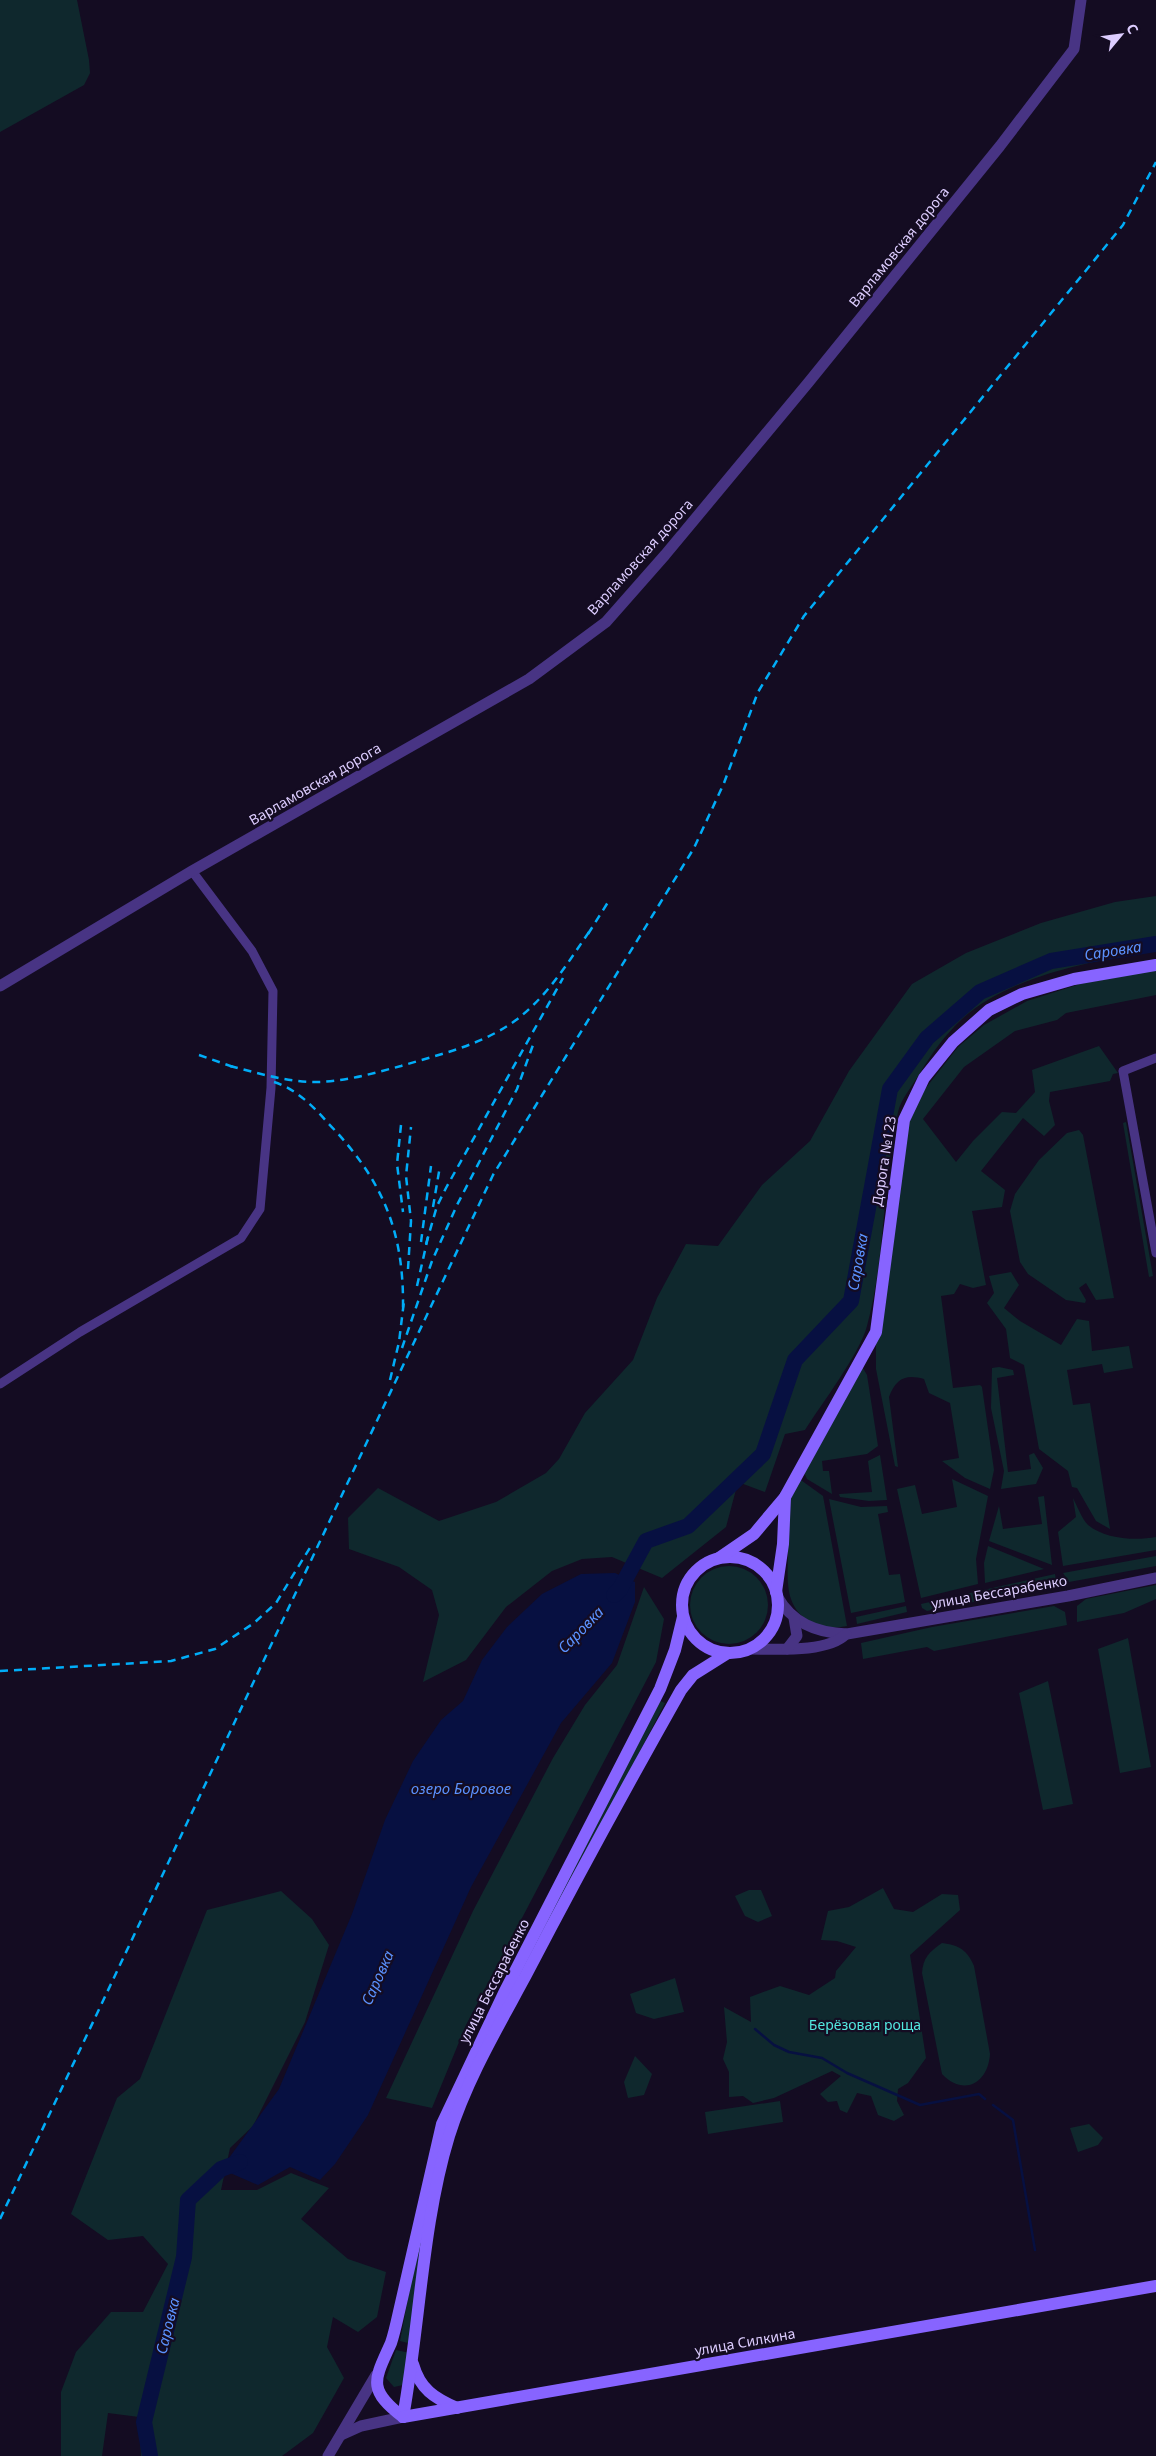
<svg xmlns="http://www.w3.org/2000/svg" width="1156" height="2456" font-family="'Noto Sans',sans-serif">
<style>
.green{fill:#0f282d}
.water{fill:#071041}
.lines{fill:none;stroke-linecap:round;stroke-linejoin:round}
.stream{stroke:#071041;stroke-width:2.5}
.river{stroke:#071041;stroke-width:16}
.minor{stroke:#483484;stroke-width:9}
.tertiary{stroke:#483484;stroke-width:11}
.secondary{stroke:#8764ff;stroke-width:12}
.rail{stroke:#00adf8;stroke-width:2.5;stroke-dasharray:8 6;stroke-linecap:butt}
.labels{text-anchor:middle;stroke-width:4.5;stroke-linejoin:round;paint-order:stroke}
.street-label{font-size:14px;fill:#ddcdff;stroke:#140c22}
.park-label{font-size:14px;fill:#53e6df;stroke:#140c22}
.water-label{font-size:15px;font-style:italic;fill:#5b92ff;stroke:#140c22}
</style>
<rect width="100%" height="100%" fill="#140c22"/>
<g class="green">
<polygon points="0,0 77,0 89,60 90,73 84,85 0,132"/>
<path d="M1156,896v55c-62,9 -147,25 -194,68 -17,16 -30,34 -42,54 -7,12 -19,26 -22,39 -16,70 -12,144 -31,214 -8,29 -45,77 -62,104l-20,4 -20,58 -27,-10 -12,45 -64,51 -50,-21 -30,2 -30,12 -46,36 -40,53 -43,22 16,-67 -7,-25 -33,-23 -50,-18 -1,-31 30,-30 61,33 57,-19 50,-29 13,-14 26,-46 48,-53 24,-62 29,-54 32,2 44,-61 48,-44 39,-70 63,-87 54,-31 75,-30 74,-21z"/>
<path d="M1156,970v25l-90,18 -9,7 -42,11 -51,36 -41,52 33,43 17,-21 29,-29 14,1 19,-21 -3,-22 67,-24 19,27 -5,1 -3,7 -60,11 -1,9 6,24 -11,11 -21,-18 -42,53 24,19 -3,17 -30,4 14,74 -13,3 -13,-4 -6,10 -13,2 12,92 27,-3 2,2 12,83 -4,19 -25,-11 -23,-17 17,-3 -9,-55 -21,-10 -5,-14c-18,-5 -28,-1 -35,18l9,70 -3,-1 -19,-97v-26l32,-220 17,-34 33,-42 26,-22 43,-24 53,-17z"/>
<polygon points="1126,1122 1153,1276 1149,1277 1123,1123"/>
<polygon points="1079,1130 1083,1135 1114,1298 1096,1300 1086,1283 1079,1288 1086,1300 1085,1303 1066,1300 1028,1274 1020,1262 1010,1211 1015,1194 1039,1160 1067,1133"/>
<polygon points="1011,1272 1019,1285 1004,1308 1020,1321 1061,1345 1077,1319 1089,1321 1092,1351 1129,1346 1133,1368 1104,1373 1102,1364 1067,1370 1073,1405 1090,1403 1110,1529 1096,1521 1077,1488 1072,1487 1068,1471 1039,1449 1024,1365 1010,1358 1006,1329 987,1303 994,1293 989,1276"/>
<polygon points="861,1365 867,1375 878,1446 867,1454 822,1461 823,1471 829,1471 832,1494 807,1479 802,1468"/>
<polygon points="999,1367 1013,1370 1014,1375 997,1378 1008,1472 1031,1469 1029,1455 1034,1453 1043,1468 1036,1484 1001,1489 1004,1471 991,1408 992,1368"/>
<polygon points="880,1455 887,1500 869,1501 840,1497 839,1494 872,1492 868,1461"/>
<path d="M798,1478l25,18 24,130c-22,5 -48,-3 -56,-27 -5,-14 -3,-34 -3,-50 -1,-24 -2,-49 10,-71z"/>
<polygon points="952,1479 988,1496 976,1559 978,1584 921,1598 897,1489 915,1485 922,1514 957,1507"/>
<polygon points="1044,1496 1052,1565 989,1541 999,1506 1003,1529 1042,1524 1038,1497"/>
<path d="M1073,1498c4,8 9,21 15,27 17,14 47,16 68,12v13l-93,16 -5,-34 18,-15z"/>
<polygon points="829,1499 861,1507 887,1506 888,1512 878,1514 889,1575 900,1574 905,1602 851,1613"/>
<polygon points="988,1546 1044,1569 985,1583 984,1563"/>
<polygon points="1156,1556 1156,1566 1069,1582 1063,1573"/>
<circle cx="729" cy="1605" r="39"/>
<polygon points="1055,1574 1056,1581 1051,1587 927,1611 922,1608 921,1604"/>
<polygon points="1156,1585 1156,1599 1124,1613 1077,1622 1077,1606 1086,1599"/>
<polygon points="644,1587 664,1619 656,1662 466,2025 432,2108 386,2098 473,1911 553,1758 585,1705 617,1665"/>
<polygon points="906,1606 907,1612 857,1624 856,1617"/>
<polygon points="1054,1606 1065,1612 1067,1625 934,1651 927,1647 863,1659 861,1643 932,1627"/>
<polygon points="1128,1638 1151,1767 1120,1773 1098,1649"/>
<polygon points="1048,1681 1073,1804 1043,1810 1019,1693"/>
<polygon points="660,1701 665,1703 514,1993 522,1966"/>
<polygon points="883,1888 894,1909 913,1912 942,1894 958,1895 960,1910 910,1955 926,2058 908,2083 898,2089 897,2101 904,2115 894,2121 878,2115 871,2096 857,2093 847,2113 840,2110 837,2101 828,2102 820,2094 841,2076 832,2071 774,2098 753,2103 743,2096 729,2097 729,2072 723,2059 727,2042 724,2007 751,2022 750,1997 780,1986 809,1995 835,1978 836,1971 856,1947 837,1941 821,1940 828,1911 849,1907"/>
<polygon points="749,1890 761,1890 772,1916 758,1922 745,1916 735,1896"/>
<polygon points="281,1891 312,1919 329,1945 305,2022 253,2126 230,2148 221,2190 257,2190 291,2173 329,2188 301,2219 348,2259 386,2272 377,2317 358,2332 333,2317 327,2347 344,2378 313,2433 282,2456 141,2456 139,2417 108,2413 102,2456 61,2456 61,2392 76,2352 111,2312 143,2312 168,2264 143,2236 108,2240 71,2214 117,2098 140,2079 207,1910"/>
<path d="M942,1943c17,2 25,7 32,23l16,88c-2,29 -26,43 -48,20l-20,-101c1,-15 7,-21 20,-30z"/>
<polygon points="675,1978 684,2012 654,2019 636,2013 630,1994"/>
<polygon points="635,2056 652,2074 644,2095 628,2098 624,2082"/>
<polygon points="780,2101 783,2122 708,2134 705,2112"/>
<polygon points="1089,2124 1103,2138 1098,2145 1078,2152 1070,2128"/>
<polygon points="430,2180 412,2344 400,2341"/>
<polygon points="396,2350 410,2353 403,2385 394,2387 386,2378"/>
</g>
<polygon class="water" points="615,1573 635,1582 635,1602 612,1663 561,1723 471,1887 368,2115 335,2164 320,2180 290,2167 258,2185 221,2169 279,2089 352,1914 385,1820 413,1761 441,1720 463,1701 482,1660 507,1627 542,1594 581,1574"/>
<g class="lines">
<g class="stream">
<polyline points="755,2029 774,2045 789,2052 822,2058 847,2073 920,2105 979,2094 985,2099"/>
<polyline points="993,2105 1013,2120 1035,2250"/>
</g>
<g class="river">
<polyline points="614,1595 620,1589 646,1541 688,1526 763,1454 795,1360 851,1301 890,1089 927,1038 980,992 1051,961 1156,944"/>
<polyline points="150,2456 144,2422 184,2257 188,2200 221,2169 240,2162"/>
</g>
<g class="minor">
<polyline points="1156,1058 1123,1071 1156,1253"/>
<polyline points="0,1384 80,1332 241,1238 260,1209 271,1088 273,991 252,951 192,871"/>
</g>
<g class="tertiary">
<polyline points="0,986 192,871 529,679 606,622 665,555 808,383 1000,146 1074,49 1081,0"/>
<path d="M777,1596c15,27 39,37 70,38l221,-38 88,-18"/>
<path d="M749,1649c26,0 79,4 97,-15"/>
<polyline points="787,1649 797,1636 794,1618"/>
<polyline points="341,2435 361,2426 403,2417"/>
<polyline points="328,2456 376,2375"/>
</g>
<g class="secondary">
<circle cx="730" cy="1605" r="48"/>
<polyline points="719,1558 754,1534 785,1497 876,1332 904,1120 924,1078 953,1042 989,1010 1022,994 1074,979 1156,965"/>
<polyline points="776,1592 783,1544 785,1497"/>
<path d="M413,2364c7,25 21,34 44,44"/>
<path d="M403,2417c-37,-28 -28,-38 -12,-74 3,-9 5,-18 7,-27l44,-192 62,-131 156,-304 15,-39 8,-33"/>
<path d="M403,2417c17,-92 19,-193 46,-281 18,-57 49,-109 77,-161 50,-96 102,-191 155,-285l12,-15 35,-22"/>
<polyline points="403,2417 1156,2286"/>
</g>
<g class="rail">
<polyline points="588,934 610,899"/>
<polyline points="199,1055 236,1068"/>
<path d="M230,1066c28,7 56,16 85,16 29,0 59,-9 86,-16 40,-12 81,-21 115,-46 32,-24 53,-59 75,-91"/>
<path d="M274,1082c22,7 39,24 54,41 54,56 76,107 75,185"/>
<polyline points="401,1125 397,1164 403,1212"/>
<polyline points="433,1207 440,1166"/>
<polyline points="421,1242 431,1166"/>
<polyline points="426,1244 437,1206 446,1188 563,978"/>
<polyline points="408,1269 411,1221 406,1176 411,1127"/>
<polyline points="417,1286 428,1237"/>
<polyline points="402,1348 432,1261 457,1205 517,1089 533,1045"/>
<polyline points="390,1380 399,1342 404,1301"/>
<polyline points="0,1671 171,1661 215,1649 254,1623 276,1603 311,1546"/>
<polyline points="0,2219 493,1175 694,848 724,783 758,692 804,616 1123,225 1156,162"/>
</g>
</g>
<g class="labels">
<g class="street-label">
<text transform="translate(899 247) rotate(-51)" y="5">Варламовская дорога</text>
<text transform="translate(640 557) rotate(-48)" y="5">Варламовская дорога</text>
<text transform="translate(315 784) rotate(-30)" y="5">Варламовская дорога</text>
<text transform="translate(884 1161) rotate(-81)" y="5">Дорога №123</text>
<text transform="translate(999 1592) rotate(-10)" y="5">улица Бессарабенко</text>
<text transform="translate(494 1981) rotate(-63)" y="5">улица Бессарабенко</text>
<text transform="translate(745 2342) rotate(-10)" y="5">улица Силкина</text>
</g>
<g class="park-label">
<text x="865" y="2030">Берёзовая роща</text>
</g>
<g class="water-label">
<text transform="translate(1113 951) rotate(-9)" y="5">Саровка</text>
<text transform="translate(858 1262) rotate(-80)" y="5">Саровка</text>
<text transform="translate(581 1630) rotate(-46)" y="5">Саровка</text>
<text x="461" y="1794">озеро Боровое</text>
<text transform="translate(378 1978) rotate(-66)" y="5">Саровка</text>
<text transform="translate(168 2326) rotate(-76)" y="5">Саровка</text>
</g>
</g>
<g transform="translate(1121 35) rotate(61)" stroke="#140c22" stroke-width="4" paint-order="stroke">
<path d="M0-4L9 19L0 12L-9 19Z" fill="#ddcdff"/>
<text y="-8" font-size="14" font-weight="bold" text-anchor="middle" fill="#ddcdff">С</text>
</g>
</svg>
